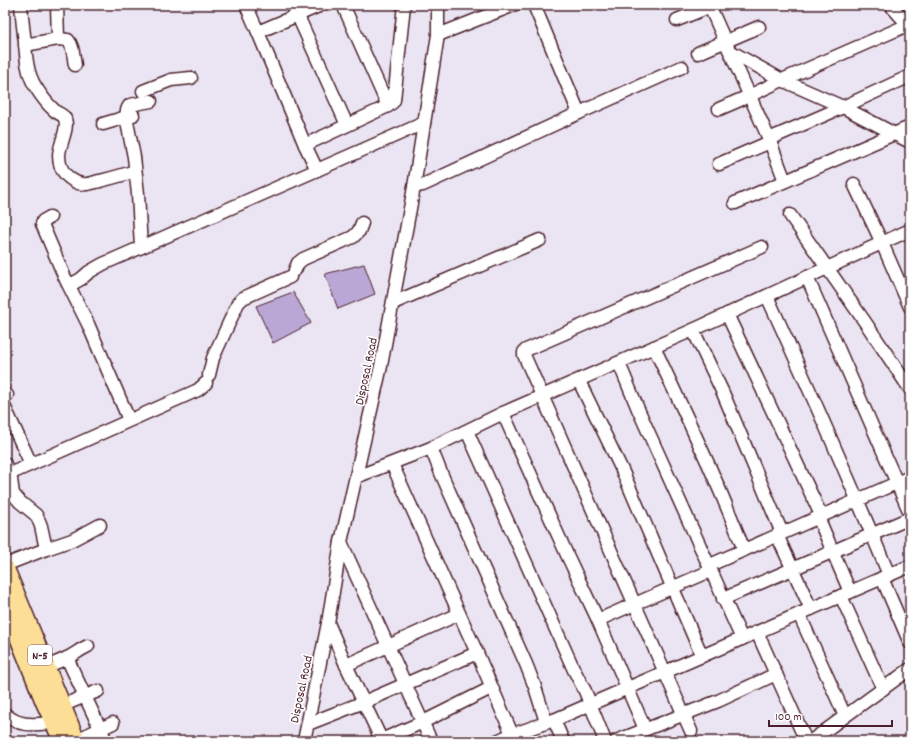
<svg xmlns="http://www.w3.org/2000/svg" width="915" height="746" font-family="Dekko,sans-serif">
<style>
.building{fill:#bba7d6;stroke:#4a1f2b}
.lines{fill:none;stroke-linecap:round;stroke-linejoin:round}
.minor-casing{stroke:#4a1f2b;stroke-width:15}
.highway-casing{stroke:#4a1f2b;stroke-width:21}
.minor{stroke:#fff;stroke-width:12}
.highway{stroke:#fcde96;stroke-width:18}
.labels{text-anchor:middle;stroke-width:3.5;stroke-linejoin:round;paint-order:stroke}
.shield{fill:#fff;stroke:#80626b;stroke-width:1}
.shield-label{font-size:12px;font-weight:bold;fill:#4a1f2b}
.street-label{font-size:13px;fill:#4a1f2b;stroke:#fff}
</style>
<rect width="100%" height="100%" fill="#ebe5f3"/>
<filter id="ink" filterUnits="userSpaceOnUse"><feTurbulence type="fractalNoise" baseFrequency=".025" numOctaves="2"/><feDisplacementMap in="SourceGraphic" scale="8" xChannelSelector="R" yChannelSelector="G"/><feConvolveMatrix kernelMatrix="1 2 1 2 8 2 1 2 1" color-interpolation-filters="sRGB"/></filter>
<g filter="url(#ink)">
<g class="building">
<polygon points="364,264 375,294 338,309 325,274"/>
<polygon points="293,292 311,323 273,343 256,306"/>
</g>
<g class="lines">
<defs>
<g id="minor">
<path d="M21,5c1,12 2,24 4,37 1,15 2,31 10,44 5,8 12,18 19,24 3,4 10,4 11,9 4,9 -6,27 -6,36 0,7 2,15 7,20 4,4 10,8 16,9 6,1 12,-2 18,-3 12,-3 23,-6 35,-10"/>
<polyline points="57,5 58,39"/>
<polyline points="246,5 258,32 305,145"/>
<polyline points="293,5 347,125"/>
<polyline points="343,5 388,106"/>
<polyline points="534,5 579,113"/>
<polyline points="709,5 769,139 785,181"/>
<polyline points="893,8 910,27"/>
<polyline points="677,20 714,5"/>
<polyline points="258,32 321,5"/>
<polyline points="438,35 514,5"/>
<path d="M25,45l33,-6 10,1c6,7 5,16 7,25"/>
<polyline points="730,51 782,80 843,107 910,142"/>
<polyline points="698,53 759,27"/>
<polyline points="143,91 171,80 191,78"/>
<polyline points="719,109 749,96 782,80 910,24"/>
<polyline points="103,124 133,115"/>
<polyline points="769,139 843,107 910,76"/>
<polyline points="719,164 770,142"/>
<polyline points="317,170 305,145 388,106 393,102 394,100 404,5"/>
<polyline points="854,184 882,243 910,307"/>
<polyline points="414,187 423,185 579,113 682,67"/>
<polyline points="735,203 910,127"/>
<polyline points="790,215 865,322 910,389"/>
<polyline points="50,217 43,221 42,224 65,278 68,282 72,284 81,279 89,272 103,264 424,123"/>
<path d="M141,247l-3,-53 -4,-37 -8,-40c1,-4 0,-9 4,-12l21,-4"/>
<polyline points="295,270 298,263 303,259 353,237 359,231 362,223"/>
<polyline points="807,277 910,513"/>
<polyline points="66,280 88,324 129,420"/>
<path d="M767,296c42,92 83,185 122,279"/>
<polyline points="393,303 540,240"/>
<polyline points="727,314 821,515"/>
<polyline points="693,330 723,393 782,533"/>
<path d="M654,347c31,67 64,134 90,203"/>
<polyline points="619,363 638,409 742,639"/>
<polyline points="209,375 213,358 238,303 243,298 290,277"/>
<polyline points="579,381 622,470 702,656"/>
<polyline points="5,396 7,395"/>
<polyline points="5,408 31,464"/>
<polyline points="503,413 568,557 598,620 645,729"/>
<polyline points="467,431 574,670 585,691 605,741"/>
<polyline points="431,448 441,473 526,664 535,687 546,722"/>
<polyline points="5,464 11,479 13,494 20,502 36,515 39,521 41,526 46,549"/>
<polyline points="392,464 477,653 512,734"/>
<polyline points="5,476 198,390 206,383"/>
<polyline points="356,477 431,448 503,413 693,330 827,268 910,230"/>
<polyline points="818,517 850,592"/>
<polyline points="777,535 811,609"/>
<polyline points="341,542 431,741"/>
<polyline points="5,565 46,549 72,540 100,525"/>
<polyline points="882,578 910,643"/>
<polyline points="841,596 883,689"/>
<polyline points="723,599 910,518"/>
<polyline points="799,614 845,716"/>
<polyline points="598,620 708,572 710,569 710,565 910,477"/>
<polyline points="328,623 346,665 382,741"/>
<polyline points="757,632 806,741"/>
<polyline points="67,658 106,741"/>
<polyline points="346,665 459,614"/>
<path d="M45,667c8,-3 16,-6 24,-10 6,-3 12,-8 19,-11"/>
<polyline points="61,706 98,691"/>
<path d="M5,714c15,14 31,10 50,9"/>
<polyline points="554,720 563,741"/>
<polyline points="308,724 364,702 477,653"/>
<polyline points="691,731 524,355 524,352 526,350 762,247"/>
<polyline points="76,740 113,723"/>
<polyline points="304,741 328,623 341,542 381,366 414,187 438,35 438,5"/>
<polyline points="379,741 423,722 491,688"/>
<polyline points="497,741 508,736 554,720 584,707 910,566"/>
<polyline points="616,741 718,701 776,674"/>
<polyline points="811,741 910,669"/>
</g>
<g id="highway">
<polyline points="5,569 76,741"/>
<polyline points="7,607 45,702 63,741"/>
</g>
</defs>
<use href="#minor" class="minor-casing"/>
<use href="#highway" class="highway-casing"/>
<use href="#minor" class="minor"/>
<use href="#highway" class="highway"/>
</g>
</g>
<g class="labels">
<rect class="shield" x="28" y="645" width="24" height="20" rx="3"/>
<g class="shield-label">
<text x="40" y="659">N-5</text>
</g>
<g class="street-label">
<text transform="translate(365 371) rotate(-78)" y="5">Disposal Road</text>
<text transform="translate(300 689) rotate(-78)" y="5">Disposal Road</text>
</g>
</g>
<rect width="915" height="746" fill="none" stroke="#fff" stroke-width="20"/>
<rect x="10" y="10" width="895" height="726" fill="none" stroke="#4a1f2b" stroke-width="1.5" filter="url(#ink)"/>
<path d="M769 720v6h123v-6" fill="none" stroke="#4a1f2b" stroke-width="2"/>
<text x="775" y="720" font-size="12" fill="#4a1f2b" stroke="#ffffff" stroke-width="3" paint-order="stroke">100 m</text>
</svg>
